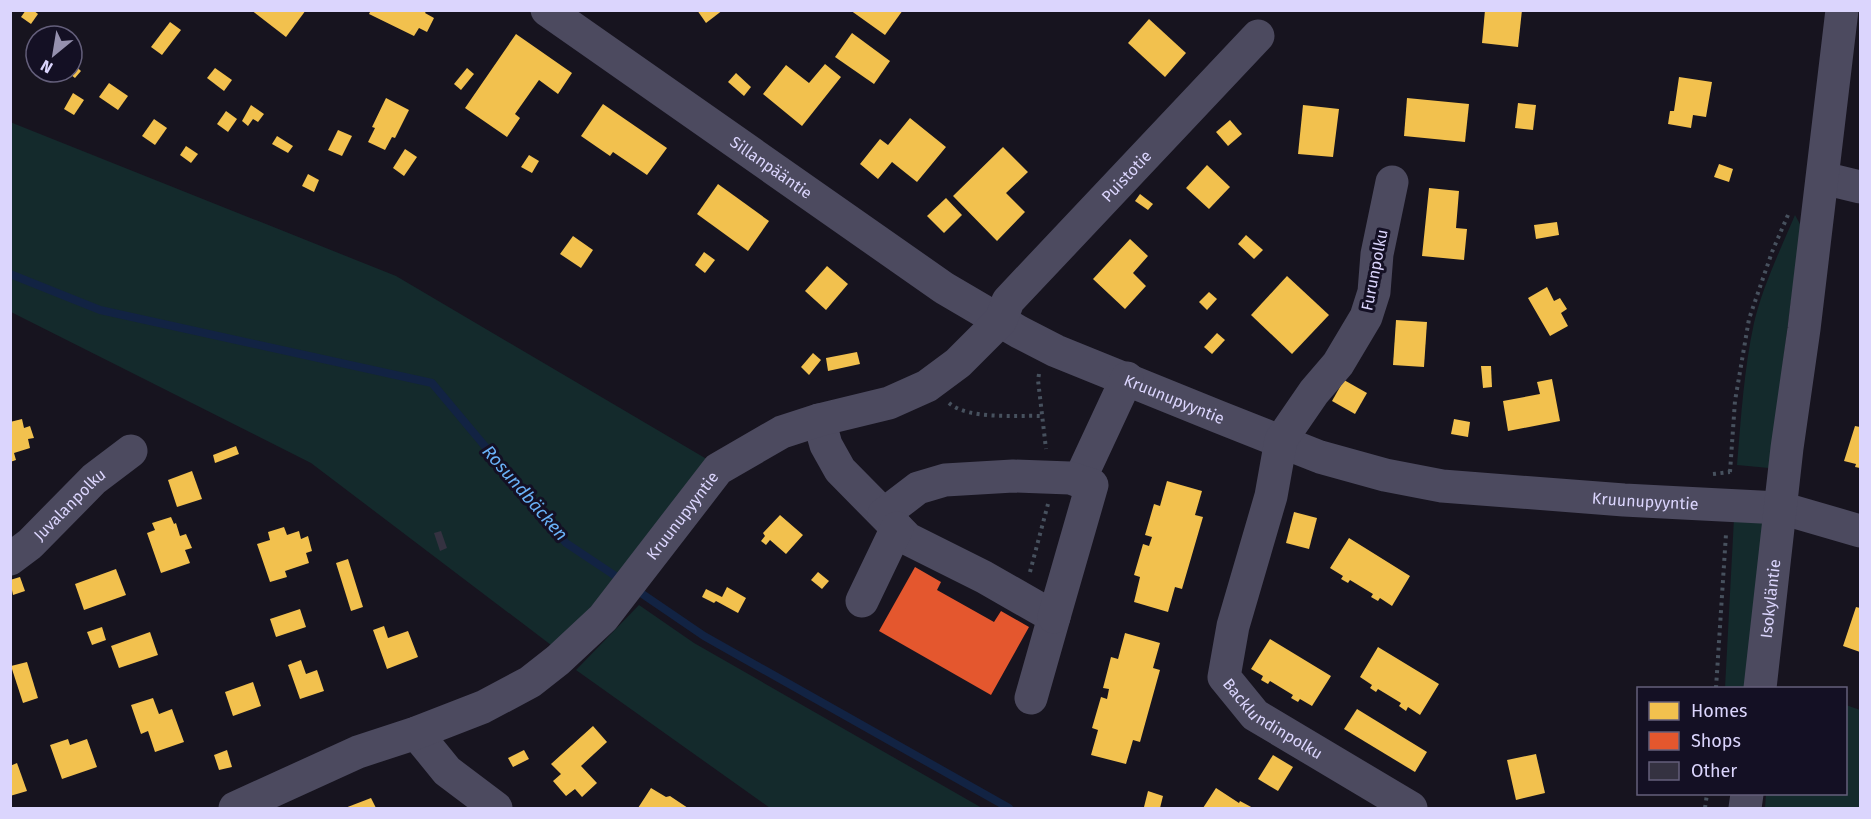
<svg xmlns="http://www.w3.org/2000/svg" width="1871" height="819" font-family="'Fira Sans',sans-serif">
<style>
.green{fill:#142a2c}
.homes{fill:#f2c14e}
.shops{fill:#e4572e}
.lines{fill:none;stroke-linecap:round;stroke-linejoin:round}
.stream{stroke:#122343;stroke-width:8}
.building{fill:#353241}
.path{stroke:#47515e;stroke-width:4;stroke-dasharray:3 4.5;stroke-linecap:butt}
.minor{stroke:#4c4a5f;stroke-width:33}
.labels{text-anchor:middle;stroke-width:6;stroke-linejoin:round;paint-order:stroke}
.street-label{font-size:16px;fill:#dbd5fd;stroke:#141024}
.water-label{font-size:18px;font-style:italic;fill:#69b1f7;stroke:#141024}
</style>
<rect width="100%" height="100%" fill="#17141f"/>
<g class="green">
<polygon points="10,122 396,276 710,461 638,554 555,648 311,463 11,312"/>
<path d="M1795,215l6,11 -32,242 -32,-3c4,-48 7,-96 17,-142 8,-35 27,-75 41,-108z"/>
<polygon points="1734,518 1767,520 1747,688 1725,688"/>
<polygon points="639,605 694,643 982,808 770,808 576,670"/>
<polygon points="1846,705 1860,710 1860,808 1765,808 1766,794 1846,794"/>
</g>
<g class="homes">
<polygon points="26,10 33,10 38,14 31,24 21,17"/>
<polygon points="251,10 306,10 286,37"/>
<polygon points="371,10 427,10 425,13 434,18 427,32 419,28 414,36 369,14"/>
<polygon points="697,10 723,10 706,23"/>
<polygon points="850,10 903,10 885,35"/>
<polygon points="1485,10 1522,10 1518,47 1482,43"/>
<polygon points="1149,19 1186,53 1165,77 1128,43"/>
<polygon points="170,22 181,30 162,55 151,47"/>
<polygon points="852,33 890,61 874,84 835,57"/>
<polygon points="516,34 572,73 558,94 539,80 515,114 520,118 507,137 465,108"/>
<polygon points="72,63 81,71 75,78 67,72 72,72"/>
<polygon points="825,64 841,77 802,126 763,94 786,65 809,83"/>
<polygon points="215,68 232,80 224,91 207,78"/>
<polygon points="467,68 474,74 461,90 454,84"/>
<polygon points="736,73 751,87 744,96 728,82"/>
<polygon points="1679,77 1712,82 1706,117 1693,115 1691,128 1668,124 1670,111 1674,111"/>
<polygon points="109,83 128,96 118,110 99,97"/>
<polygon points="73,93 84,100 74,115 64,109"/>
<polygon points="386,98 409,110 395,138 392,137 385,150 368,142 375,128 372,127"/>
<polygon points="1407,98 1469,104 1465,142 1404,136"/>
<polygon points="1518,103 1536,105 1533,130 1515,128"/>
<polygon points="603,104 667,148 647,175 613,152 610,156 581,136"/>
<polygon points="251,105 264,114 258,122 253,119 248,126 242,121"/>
<polygon points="1303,105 1339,109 1333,157 1298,154"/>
<polygon points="226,111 237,119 228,132 217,124"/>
<polygon points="910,118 946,147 917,182 892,162 878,179 860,164 880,139 888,145"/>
<polygon points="154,119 167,128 155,145 142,136"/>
<polygon points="1230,120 1242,134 1228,146 1216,132"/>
<polygon points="338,130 352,136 342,156 328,150"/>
<polygon points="277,136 293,146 288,153 272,144"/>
<polygon points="186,146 198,154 191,163 180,155"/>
<polygon points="1003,147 1028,172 1006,193 1025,212 997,241 953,196"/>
<polygon points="405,149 417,157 404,176 393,168"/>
<polygon points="529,155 539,161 532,173 521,167"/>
<polygon points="1719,164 1733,169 1729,182 1714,177"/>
<polygon points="1207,165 1230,187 1209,209 1186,188"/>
<polygon points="308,174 319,180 314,192 302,186"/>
<polygon points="718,184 769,221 748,251 697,214"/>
<polygon points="1429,188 1459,191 1456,228 1467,229 1464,260 1422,256"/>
<polygon points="1140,194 1153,204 1148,210 1135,201"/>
<polygon points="946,198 962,215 944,233 927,216"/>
<polygon points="1557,222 1559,235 1536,239 1534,225"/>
<polygon points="1246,235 1263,250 1254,259 1238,244"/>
<polygon points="573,236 593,250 581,268 560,254"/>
<polygon points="1130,239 1148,256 1133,273 1146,286 1125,309 1093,279"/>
<polygon points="704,252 715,260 705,273 695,265"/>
<polygon points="827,266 848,284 826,310 805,291"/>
<polygon points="1287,276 1329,315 1292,354 1251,315"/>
<polygon points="1547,287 1554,301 1560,298 1567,309 1561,313 1568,326 1550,336 1528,298"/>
<polygon points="1209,292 1217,299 1207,310 1199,302"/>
<polygon points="1396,320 1427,322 1424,367 1393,365"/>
<polygon points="1217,333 1225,340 1212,354 1204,347"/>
<polygon points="857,352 860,364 828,371 826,358"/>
<polygon points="813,353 821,360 809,375 801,367"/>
<polygon points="1481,366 1491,366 1492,387 1483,388"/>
<polygon points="1552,379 1560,421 1508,431 1503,401 1540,394 1537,382"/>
<polygon points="1344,380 1367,393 1355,414 1332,401"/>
<polygon points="22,419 24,428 30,426 34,438 28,439 30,448 14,453 16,460 10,462 10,422"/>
<polygon points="1454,419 1470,422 1468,437 1451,434"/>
<polygon points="1855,426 1860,427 1860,468 1855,467 1856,464 1844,461"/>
<polygon points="236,446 239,454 215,463 213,455"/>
<polygon points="192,471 202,499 177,507 168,480"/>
<polygon points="1167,481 1202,491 1195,515 1203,517 1182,589 1175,587 1168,612 1134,602 1140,577 1134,575 1143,544 1149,546 1152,537 1145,535 1154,504 1160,506"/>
<polygon points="1294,512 1317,518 1309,549 1286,543"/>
<polygon points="780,515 803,535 786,554 770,540 766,545 761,541 765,536 763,533"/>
<polygon points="171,517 174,524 176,523 180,536 186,534 192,548 185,550 190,563 161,573 147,533 155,530 152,523"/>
<polygon points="284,527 287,535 299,531 301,539 308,536 312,551 306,553 309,563 285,571 287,577 270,582 257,544 270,540 268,532"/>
<polygon points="1349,538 1410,576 1392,606 1380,598 1378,601 1371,597 1373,594 1350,580 1348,583 1341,579 1343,576 1330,568"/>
<polygon points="348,559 363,607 351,611 336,563"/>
<polygon points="116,569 126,595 84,610 75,584"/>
<polygon points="818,572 829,581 822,589 811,580"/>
<polygon points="20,577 25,591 13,595 10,580"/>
<polygon points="727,587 746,598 738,613 716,601 714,603 702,597 706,589 722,597"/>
<polygon points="1856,607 1860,608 1860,652 1843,646"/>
<polygon points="300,609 306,627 276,637 270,619"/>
<polygon points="384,626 388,638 408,631 418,657 387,669 373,630"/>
<polygon points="102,627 106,640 92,645 87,632"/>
<polygon points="150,632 158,655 119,668 111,646"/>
<polygon points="1125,633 1160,643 1153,668 1160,670 1140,742 1133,740 1126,764 1091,755 1098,730 1092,728 1101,697 1107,699 1109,689 1103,688 1111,657 1118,659"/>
<polygon points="1270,639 1331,676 1312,706 1300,699 1298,702 1291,698 1293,695 1270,681 1268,684 1261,680 1263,676 1251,669"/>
<polygon points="1378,647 1439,684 1420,715 1408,707 1406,711 1399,706 1401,703 1378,689 1376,692 1370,688 1372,685 1360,677"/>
<polygon points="301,660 306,674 317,670 324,691 300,699 288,665"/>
<polygon points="27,662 38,698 23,703 11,666"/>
<polygon points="253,682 261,706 233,716 225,692"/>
<polygon points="153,698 159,714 172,709 184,742 155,752 148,731 141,734 131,705"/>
<polygon points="1357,709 1427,752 1415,772 1344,729"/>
<polygon points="593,726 607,742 581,766 597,783 582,797 575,789 566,796 553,781 561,774 551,764"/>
<polygon points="68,739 70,745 87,739 97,767 62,779 50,745"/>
<polygon points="227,750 232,767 219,770 214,755"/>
<polygon points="524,750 529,759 513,767 508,758"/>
<polygon points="1536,754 1545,793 1516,800 1507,760"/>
<polygon points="1273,755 1293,767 1278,791 1258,779"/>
<polygon points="17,763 27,791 10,796 10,766"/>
<polygon points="651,788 666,797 670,796 688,808 638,808"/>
<polygon points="1216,788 1239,803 1240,801 1253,808 1203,808"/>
<polygon points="1148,791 1163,796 1160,808 1144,807"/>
<polygon points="371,798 376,808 345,808"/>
</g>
<polygon class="shops" points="915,567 941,582 937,590 994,622 1001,611 1029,627 991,695 879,631"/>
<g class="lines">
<g class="stream">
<polyline points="10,274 100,310 432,383 566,543 623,581"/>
<polyline points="635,589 704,636 1009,808"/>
</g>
</g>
<polygon class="building" points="441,531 447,548 440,551 434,533"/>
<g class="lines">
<g class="path">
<polyline points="1039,374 1038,380 1046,449"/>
<path d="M949,403c20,17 66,12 92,13"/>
<polyline points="1730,472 1735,401 1749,319 1772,252 1788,215"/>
<polyline points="1713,474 1730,472"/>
<polyline points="1030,572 1048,504"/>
<polyline points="1716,688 1726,534"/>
<polyline points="1705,808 1707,794"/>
</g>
<g class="minor">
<path id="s1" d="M547,10l397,278 75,44 37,19 163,66 101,40 65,18 57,11 182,14 157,8 79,23"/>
<polyline points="1823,178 1860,187"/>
<path id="s2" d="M1392,182l-15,72 -3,38 -8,25 -28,47 -24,28 -33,48 -10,56 -38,130 -9,51 31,38 156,93"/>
<polyline points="819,420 826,445 840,470 908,539 984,577 1054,617 1031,698"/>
<polyline points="1079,481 1127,378"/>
<polyline points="884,514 918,488 945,480 1013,476 1070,478 1092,485 1054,617"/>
<path id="s3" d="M10,559l20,-15 64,-65 37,-28"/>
<polyline points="862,601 897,528"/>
<path id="s4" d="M1760,688l27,-240 17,-119 38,-319"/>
<polyline points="416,733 447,771 496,808"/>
<path id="s5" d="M235,808l123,-56 58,-19 67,-26 47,-25 28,-22 45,-42 115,-149 64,-37 37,-12 70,-17 38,-17 31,-23 43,-43 7,-19 250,-265"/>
<polyline points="1745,808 1747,794"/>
</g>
</g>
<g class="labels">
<g class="street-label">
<text dy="6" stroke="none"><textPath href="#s1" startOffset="274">Sillanpääntie</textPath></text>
<text dy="6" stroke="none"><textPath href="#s5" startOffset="1125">Puistotie</textPath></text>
<text transform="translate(1374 270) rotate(-79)" y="6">Furunpolku</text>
<text dy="6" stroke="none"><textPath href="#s1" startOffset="741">Kruunupyyntie</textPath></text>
<text dy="6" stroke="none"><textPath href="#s1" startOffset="1227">Kruunupyyntie</textPath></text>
<text dy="6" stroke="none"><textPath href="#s3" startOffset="81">Juvalanpolku</textPath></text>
<text dy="6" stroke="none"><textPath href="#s5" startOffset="548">Kruunupyyntie</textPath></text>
<text dy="6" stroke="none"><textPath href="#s4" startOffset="90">Isokyläntie</textPath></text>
<text dy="6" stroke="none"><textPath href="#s2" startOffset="597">Backlundinpolku</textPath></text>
</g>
<g class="water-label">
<text transform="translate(525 493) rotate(49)" y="6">Rosundbäcken</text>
</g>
</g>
<rect width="1871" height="819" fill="none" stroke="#dbd5fd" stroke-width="24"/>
<rect x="1637" y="687" width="210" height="108" fill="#141024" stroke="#645f7b" stroke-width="1.5"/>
<rect x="1649" y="702" width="30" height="18" fill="#f2c14e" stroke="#645f7b" stroke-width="1.5"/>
<text x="1691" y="717" font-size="18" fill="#dbd5fd">Homes</text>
<rect x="1649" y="732" width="30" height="18" fill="#e4572e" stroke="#645f7b" stroke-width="1.5"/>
<text x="1691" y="747" font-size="18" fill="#dbd5fd">Shops</text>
<rect x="1649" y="762" width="30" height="18" fill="#353241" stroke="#645f7b" stroke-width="1.5"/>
<text x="1691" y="777" font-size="18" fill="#dbd5fd">Other</text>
<g transform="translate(54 54) rotate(210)"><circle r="28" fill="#141024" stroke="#645f7b" stroke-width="1.5"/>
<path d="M0-4.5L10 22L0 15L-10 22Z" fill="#9691af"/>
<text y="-9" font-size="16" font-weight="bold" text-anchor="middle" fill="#dbd5fd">N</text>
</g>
</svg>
